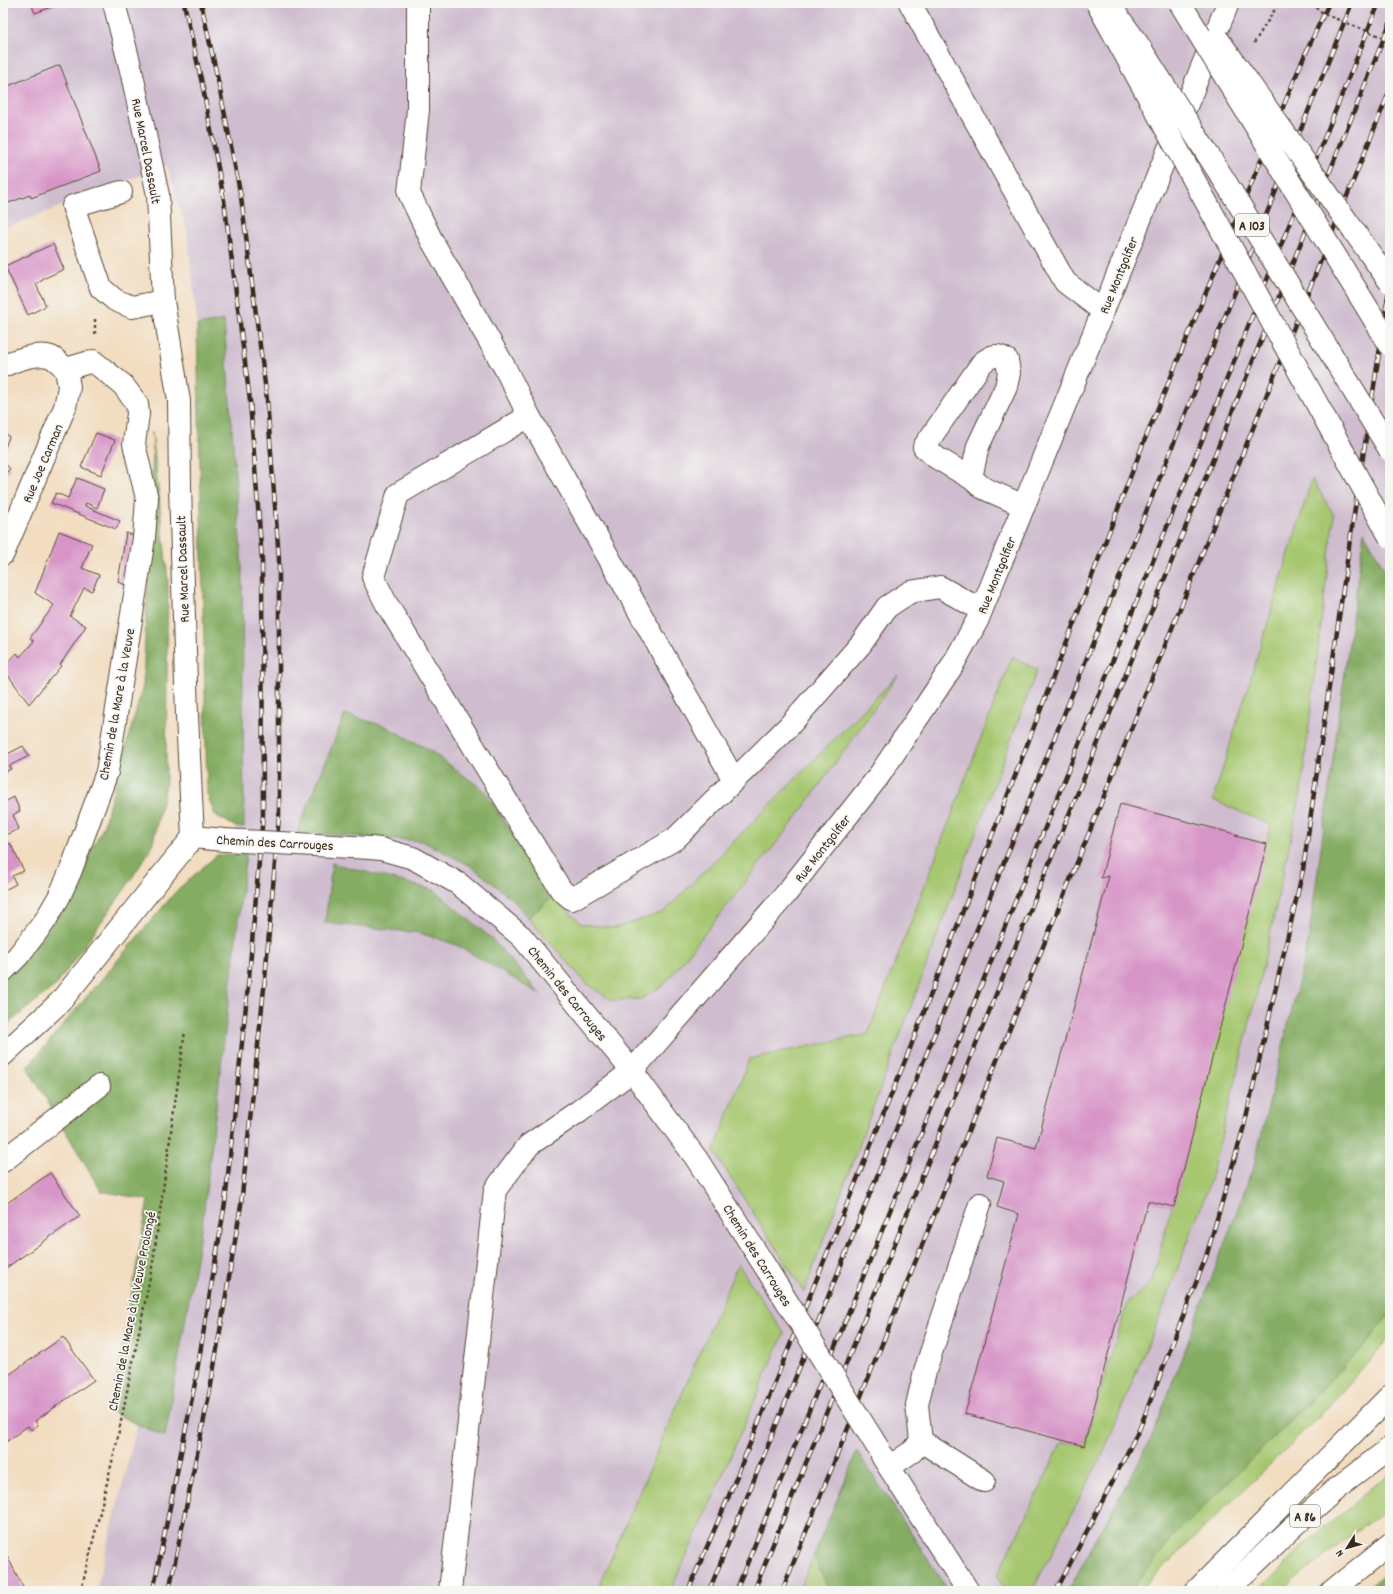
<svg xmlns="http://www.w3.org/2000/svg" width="1393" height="1594" font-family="Dekko,sans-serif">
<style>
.industrial{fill:#cfbdcf}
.green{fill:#a6c770;stroke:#707847}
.forest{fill:#84ac62;stroke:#606b40}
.building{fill:#d794c7}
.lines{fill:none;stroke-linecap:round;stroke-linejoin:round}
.minor-casing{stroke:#564536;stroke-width:24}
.highway-casing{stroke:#564536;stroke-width:24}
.path{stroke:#564536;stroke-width:2.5;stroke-dasharray:3 3;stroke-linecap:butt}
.minor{stroke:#fff;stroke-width:22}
.highway{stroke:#fff;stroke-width:22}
.rail-casing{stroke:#3b2a1e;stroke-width:4.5}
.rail{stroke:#f6f6f2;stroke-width:3;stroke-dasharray:9;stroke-linecap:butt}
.minor-bridge-casing{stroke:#564536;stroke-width:24;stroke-linecap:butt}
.highway-bridge-casing{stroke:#564536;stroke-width:24;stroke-linecap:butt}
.minor-bridge{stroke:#fff;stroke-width:22}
.highway-bridge{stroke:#fff;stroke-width:22}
.labels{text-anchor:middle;stroke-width:3.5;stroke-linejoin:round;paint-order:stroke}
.shield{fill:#f6f6f2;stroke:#73675e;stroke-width:1}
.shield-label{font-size:13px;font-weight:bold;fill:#3b2a1e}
.street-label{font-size:14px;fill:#3b2a1e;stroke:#f6f6f2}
</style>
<rect width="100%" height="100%" fill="#f6f6f2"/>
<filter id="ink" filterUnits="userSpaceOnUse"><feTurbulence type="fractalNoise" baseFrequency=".025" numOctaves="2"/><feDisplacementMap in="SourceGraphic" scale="8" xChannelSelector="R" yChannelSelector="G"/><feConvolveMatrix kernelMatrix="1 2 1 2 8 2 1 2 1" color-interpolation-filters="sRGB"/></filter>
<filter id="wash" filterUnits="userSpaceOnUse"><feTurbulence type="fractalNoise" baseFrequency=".012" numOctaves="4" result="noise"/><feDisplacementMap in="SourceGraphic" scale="16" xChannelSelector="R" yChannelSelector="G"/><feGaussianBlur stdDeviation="0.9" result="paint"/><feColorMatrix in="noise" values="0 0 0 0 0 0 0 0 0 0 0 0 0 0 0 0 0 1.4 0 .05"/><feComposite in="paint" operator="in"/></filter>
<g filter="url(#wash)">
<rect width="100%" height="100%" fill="#f2ddc1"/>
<polygon class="industrial" points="3,3 1390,3 1390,614 1263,1187 1087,1591 96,1591 152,1365 236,827 213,466 187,231 167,165 3,229"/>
<g class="green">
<polygon points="1312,479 1334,515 1301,792 1258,989 1209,1185 1164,1305 1103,1453 1032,1591 1006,1591 997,1576 1062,1442 1084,1445 1127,1304 1152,1281 1271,825 1213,800"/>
<polygon points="1012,657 1037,670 804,1292 714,1152 749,1059 868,1034"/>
<polygon points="898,675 797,817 664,985 641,999 611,1000 586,983 528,918 553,896 582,924 615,928 664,912"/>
<polygon points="738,1264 784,1333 700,1527 670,1591 597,1591"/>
<polygon points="1390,1313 1390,1338 1318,1418 1139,1591 1131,1591 1170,1540 1358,1353"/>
<polygon points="1390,1473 1390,1507 1295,1579 1283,1591 1258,1591 1310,1539"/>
<polygon points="814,1555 829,1591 799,1591"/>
</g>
<g class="forest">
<polygon points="224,320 242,568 244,827 236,827 215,815 207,794 197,325"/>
<polygon points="152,432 168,579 166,784 152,847 125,889 56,985 3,1028 3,980 59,913 103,827 143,686 153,447"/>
<polygon points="1364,532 1390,579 1390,1313 1358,1353 1170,1540 1131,1591 1068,1591 1152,1437 1254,1165 1308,943"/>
<polygon points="345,714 385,726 428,749 485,791 553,896 528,918 512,899 471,866 422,841 297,832"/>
<polygon points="246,854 203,1218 165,1437 111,1412 148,1200 101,1191 27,1067 178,889 217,855"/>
<polygon points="332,863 434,890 491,938 541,995 457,945 420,933 325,923"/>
<polygon points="857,1451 949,1591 829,1591 814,1555"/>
<polygon points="1390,1570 1390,1591 1364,1591"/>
</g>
<g id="blocks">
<g class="building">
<polygon points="31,3 62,3 35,13"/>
<polygon points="60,65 101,171 31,198 30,195 3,205 3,88"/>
<polygon points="53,244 64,269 43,279 43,280 36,284 46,306 28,315 5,266"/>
<polygon points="3,430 9,437 3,453"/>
<polygon points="96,433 115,440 101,475 81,467"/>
<polygon points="3,461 10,469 3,476"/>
<polygon points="77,478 104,489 97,508 86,503 85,506 120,521 116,529 51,503 56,493 68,498"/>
<polygon points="59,531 92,544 82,568 99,575 92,591 84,588 70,616 86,626 60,665 61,666 29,704 3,668 17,653 20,657 34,641 30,638 54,605 35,593"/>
<polygon points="126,533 139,537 131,587 118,582"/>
<polygon points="23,746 29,756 9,766 11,769 3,773 3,753 4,756"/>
<polygon points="14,797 20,811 13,815 19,829 3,836 3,803"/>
<polygon points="1120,804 1239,835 1235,836 1267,844 1174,1207 1148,1201 1084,1446 965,1414 1019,1214 997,1207 1004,1181 987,1176 997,1138 1036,1148 1109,876 1101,878"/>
<polygon points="10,843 24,871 12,876 16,884 3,891 3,846"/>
<polygon points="50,1173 80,1216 3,1270 3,1206"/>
<polygon points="63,1337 94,1380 35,1421 38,1425 31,1430 28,1426 3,1444 3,1379"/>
<polygon points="3,1548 25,1591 3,1591"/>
</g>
</g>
</g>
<g filter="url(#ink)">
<use href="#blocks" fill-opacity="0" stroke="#564536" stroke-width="1"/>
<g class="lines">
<defs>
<g id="minor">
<polyline points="114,3 131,70 158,195 163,301 179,401 180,486 187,716 193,837"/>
<polyline points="418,3 418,110 409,193 431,239 505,368 529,416"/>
<polyline points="910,3 1065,282 1103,311"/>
<polyline points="121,192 73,206 101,288 115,300 132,307 163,301"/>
<path d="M3,366c12,-6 35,-14 48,-9 5,2 11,9 15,12"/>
<path d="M971,478l-34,-20 -13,-11 58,-84c9,-7 14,-10 25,-3l2,13 -3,14 -28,59 -7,32 12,10 41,18"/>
<polyline points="3,554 65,407 69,387 66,369"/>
<polyline points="734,780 529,416 398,494 373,577 386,603 561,890 572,899 675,839 788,727 861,644 887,607 910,592 940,587 981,610"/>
<polyline points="193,837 224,840"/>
<polyline points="370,848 381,849 413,858 459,884 522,937 632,1071 696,1158 768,1271"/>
<polyline points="3,971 18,956 45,921 59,897 71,870 107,772 144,538 147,499 134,444 138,414 137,404 123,385 93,361 66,369"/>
<polyline points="3,1055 60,1002 193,837"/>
<polyline points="3,1161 99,1086"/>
<polyline points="921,1441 984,1481"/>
<polyline points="882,1456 968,1591"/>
<polyline points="889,1467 913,1451 921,1441 917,1405 925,1371 980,1204"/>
<polyline points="450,1591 495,1190 529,1145 579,1111 632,1071 785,895 878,777 951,668 977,621 1228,3"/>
</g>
<g id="highway">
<polyline points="1196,1591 1390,1396"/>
<polyline points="1226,1591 1292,1528 1336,1489 1390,1448"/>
<polyline points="1332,1591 1390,1544"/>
</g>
</defs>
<use href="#minor" class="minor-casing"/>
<use href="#highway" class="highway-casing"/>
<g class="path">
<polyline points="1311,3 1324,14 1390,40"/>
<polyline points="1254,43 1279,3"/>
<polyline points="95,334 95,319"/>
<polyline points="81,1591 117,1441 153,1262 185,1031"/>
</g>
<use href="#minor" class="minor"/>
<use href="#highway" class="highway"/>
<defs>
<g id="rail">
<polyline points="153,1591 195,1383 225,1203 249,977 263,815 262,560 250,401 224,200 203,88 184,3"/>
<polyline points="169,1591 211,1385 241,1205 265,979 279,816 279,559 267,400 241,197 219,85 201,3"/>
<polyline points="688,1591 728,1498 909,1051 1143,444 1303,59 1329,3"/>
<polyline points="709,1591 1352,3"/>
<polyline points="736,1591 1379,3"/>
<polyline points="754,1591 1390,23"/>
<polyline points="782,1591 1390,90"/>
<polyline points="1056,1591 1139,1430 1206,1257 1244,1126 1303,870 1349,547 1390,283"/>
</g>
</defs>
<use href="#rail" class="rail-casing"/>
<use href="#rail" class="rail"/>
<defs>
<g id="minor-bridge">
<polyline points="224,840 370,848"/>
<polyline points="768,1271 878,1448"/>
</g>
<g id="highway-bridge">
<polyline points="1097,3 1390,537"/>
<polyline points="1180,3 1390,345"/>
<polyline points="1116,14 1137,43 1226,183 1390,450"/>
<polyline points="1217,38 1390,282"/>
</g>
</defs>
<use href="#minor-bridge" class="minor-bridge-casing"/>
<use href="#highway-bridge" class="highway-bridge-casing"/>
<use href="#minor-bridge" class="minor-bridge"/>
<use href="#highway-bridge" class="highway-bridge"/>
</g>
</g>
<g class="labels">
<g class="shield">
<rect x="1235" y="214" width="34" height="22" rx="3"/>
<rect x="1290" y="1505" width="30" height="22" rx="3"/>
</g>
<g class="shield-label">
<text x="1252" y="230">A 103</text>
<text x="1305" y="1521">A 86</text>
</g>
<g class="street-label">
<text transform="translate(147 151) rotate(79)" y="5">Rue Marcel Dassault</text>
<text transform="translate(1118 275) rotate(-68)" y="5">Rue Montgolfier</text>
<text transform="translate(42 463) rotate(-67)" y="5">Rue Joe Carman</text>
<text transform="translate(182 569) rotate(-92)" y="5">Rue Marcel Dassault</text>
<text transform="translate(996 575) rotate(-68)" y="5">Rue Montgolfier</text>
<text transform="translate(116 704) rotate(-80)" y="5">Chemin de la Mare à la Veuve</text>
<text transform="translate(275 842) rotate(3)" y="5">Chemin des Carrouges</text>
<text transform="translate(822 848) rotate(-52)" y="5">Rue Montgolfier</text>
<text transform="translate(568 993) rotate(51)" y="5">Chemin des Carrouges</text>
<text transform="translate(758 1255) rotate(58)" y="5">Chemin des Carrouges</text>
<text transform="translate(131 1311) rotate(-79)" y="5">Chemin de la Mare à la Veuve Prolongé</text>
</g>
</g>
<rect width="1393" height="1594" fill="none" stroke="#f6f6f2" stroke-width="16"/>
<g transform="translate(1347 1548) rotate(233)" stroke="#f6f6f2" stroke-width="3" paint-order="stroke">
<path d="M0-3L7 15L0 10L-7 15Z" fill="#3b2a1e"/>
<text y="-6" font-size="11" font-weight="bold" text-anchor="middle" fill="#3b2a1e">N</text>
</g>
</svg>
